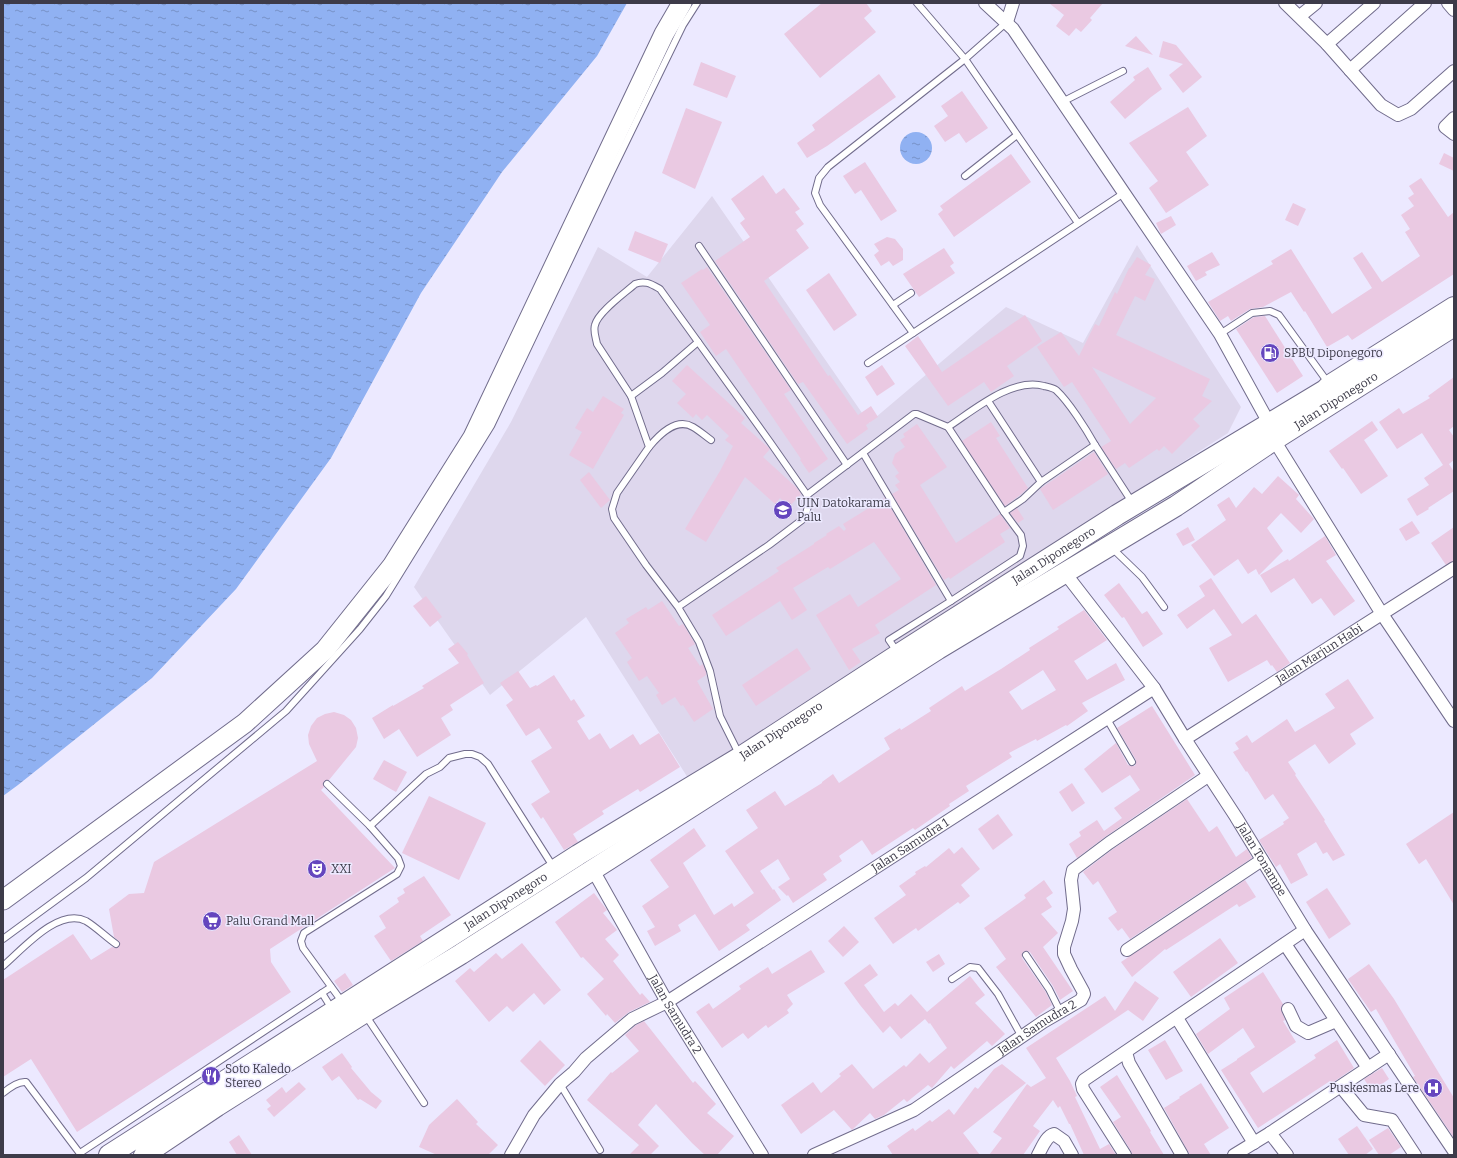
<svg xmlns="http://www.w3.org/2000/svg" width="1457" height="1158" font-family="Bitter,serif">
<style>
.education{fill:#ded7ed}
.water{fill:url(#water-ripples)}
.building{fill:#eac9e2;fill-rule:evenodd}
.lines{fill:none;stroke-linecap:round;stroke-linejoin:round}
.service-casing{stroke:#716c8c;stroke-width:8}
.minor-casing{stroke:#716c8c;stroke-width:14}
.primary-casing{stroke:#716c8c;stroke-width:21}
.trunk-casing{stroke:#716c8c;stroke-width:22}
.service{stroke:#fff;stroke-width:6}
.minor{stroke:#fff;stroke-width:12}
.primary{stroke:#fff;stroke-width:19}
.trunk{stroke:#fff;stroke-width:20}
.labels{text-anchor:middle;stroke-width:3;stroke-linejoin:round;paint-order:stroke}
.poi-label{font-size:12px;fill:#3d3b49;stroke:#ece9ff;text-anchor:start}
.street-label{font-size:12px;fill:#3d3b49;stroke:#ece9ff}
</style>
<defs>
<pattern id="water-ripples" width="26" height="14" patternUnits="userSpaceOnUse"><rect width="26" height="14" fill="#90b1f2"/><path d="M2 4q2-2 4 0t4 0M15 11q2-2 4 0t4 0" fill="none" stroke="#7791c6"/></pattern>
</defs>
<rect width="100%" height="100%" fill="#ece9ff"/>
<polygon class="education" points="712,196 869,423 1006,307 1083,343 1137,245 1241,407 1228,433 688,778 586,617 490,695 414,587 511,422 598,247 647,277"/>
<g class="water">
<polygon points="3,3 627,3 597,56 502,172 421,293 331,458 236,589 152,678 18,785 3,796"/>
<circle cx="916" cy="148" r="16"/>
</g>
<g class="building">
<polygon points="822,3 866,3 872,11 864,18 876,32 820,78 784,34"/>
<polygon points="1049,3 1103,3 1090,18 1092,20 1081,32 1076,28 1069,36 1056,26 1064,15"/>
<polygon points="1136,36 1153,55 1125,46"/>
<polygon points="1163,41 1176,45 1202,77 1183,93 1169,75 1183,64 1159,57"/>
<polygon points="701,62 736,76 727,98 693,85"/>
<polygon points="1148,67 1162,89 1151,97 1125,119 1110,102 1135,80 1133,77"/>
<polygon points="879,74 896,97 827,146 807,158 797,143 815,130 812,125"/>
<polygon points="962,91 988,128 966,143 959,133 945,142 934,126 948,116 941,106"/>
<polygon points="1188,107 1207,136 1186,152 1209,185 1166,213 1149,188 1158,181 1129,143"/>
<polygon points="686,108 722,122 695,189 662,173"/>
<polygon points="1444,153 1454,158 1454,171 1439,164"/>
<polygon points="1011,154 1031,182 954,237 938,214 943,210 940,206"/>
<polygon points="865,162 897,211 881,221 861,190 855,194 843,176"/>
<polygon points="763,175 776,194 784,188 800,209 795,212 804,224 796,230 809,248 764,281 828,376 830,375 858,415 871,406 878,417 866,425 868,429 847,444 803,382 798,384 715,261 750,237 740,223 745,219 731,199"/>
<polygon points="1421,178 1448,217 1454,212 1454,274 1352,340 1348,335 1327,347 1305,311 1304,312 1291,292 1263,307 1250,309 1231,321 1228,316 1220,321 1208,302 1273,264 1271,261 1291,249 1332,314 1372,288 1353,258 1362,252 1382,282 1420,256 1405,232 1410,229 1401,215 1414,206 1408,198 1414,194 1409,186"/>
<polygon points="1293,203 1306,209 1298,226 1285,220"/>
<polygon points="1171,216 1176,225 1161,234 1156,223"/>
<polygon points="635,231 668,244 660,263 628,250"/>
<polygon points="887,237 895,239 903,249 903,260 893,266 889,261 881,266 874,255 879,251 874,244"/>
<polygon points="944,248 954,263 950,266 955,273 919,297 903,274"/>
<polygon points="1212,252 1220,265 1205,272 1207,275 1196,281 1187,266"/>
<path d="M1137,257l14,8 -6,10 10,4 -10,22 -10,-5 -19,39 94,44 -8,17 10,5 -19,18 7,7 -28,28 -8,-8 -5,5 -2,-2 -28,19 -4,-5 -9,6 -15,-22 10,-6 -39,-59 -8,5 -27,-40 24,-15 18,24 16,-32 4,2 16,-34 2,2 12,-26h1zM1092,367l64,31 -26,26z"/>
<polygon points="707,267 791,390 784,394 828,459 809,473 800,460 801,459 726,349 716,356 700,332 710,325 681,283 702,269 703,270"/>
<polygon points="829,273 857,315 834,331 806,290"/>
<polygon points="1025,315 1042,341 1007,366 1014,376 991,392 984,382 948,406 905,346 918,336 942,372"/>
<polygon points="1265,316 1303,376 1277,393 1236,329 1254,317"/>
<polygon points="687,365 745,418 741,423 770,449 763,457 797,488 801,494 789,507 780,498 775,504 745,477 706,542 685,529 720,471 733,446 725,440 729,436 707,415 702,420 696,414 693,418 677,403 686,394 672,381"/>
<polygon points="882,365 895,384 877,396 865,377"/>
<polygon points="1454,377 1454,426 1449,430 1454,437 1454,460 1449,464 1454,472 1454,491 1428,508 1429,509 1417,516 1407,499 1429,485 1424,478 1443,465 1422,433 1397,449 1379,422 1399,408 1403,414 1430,398 1428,396"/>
<polygon points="603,396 624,409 621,413 624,415 593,469 569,455 582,432 575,428 587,408 593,412"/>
<polygon points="1372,421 1378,430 1364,440 1388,476 1361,494 1343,468 1342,469 1329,451"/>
<polygon points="991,422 1000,436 996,438 1028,488 1020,495 1005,506 962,441"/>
<polygon points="917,424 947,467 920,485 956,543 1000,514 1010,528 1000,534 1005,542 950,579 949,577 944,580 892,494 899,490 895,485 900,482 895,476 899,473 892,463 895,454 905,447 900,440 905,437 903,434"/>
<polygon points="1094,452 1108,474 1053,510 1040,489"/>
<polygon points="589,472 610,500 601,508 580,480"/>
<polygon points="1278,476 1298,494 1299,495 1296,499 1314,519 1301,533 1281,513 1267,528 1283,551 1259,575 1256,569 1248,574 1238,559 1214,576 1191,545 1226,520 1217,505 1229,497 1236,508 1254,487 1262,494"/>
<polygon points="885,498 936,585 875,625 880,633 852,649 861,662 849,670 816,615 850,594 858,607 901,579 874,542 830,569 828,567 793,588 807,610 792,620 780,601 726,636 712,615 779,571 776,568 814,544 814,543 827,535 826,534 839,526 844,531 846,529 843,524"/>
<polygon points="1017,508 1024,519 1018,523 1010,513"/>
<polygon points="1412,521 1420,533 1406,541 1399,529"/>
<polygon points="1188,527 1195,540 1183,546 1176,534"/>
<polygon points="1454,527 1454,561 1446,565 1431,543"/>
<polygon points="1325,536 1336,555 1326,561 1355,601 1334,616 1321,598 1312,604 1294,578 1271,593 1260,575 1288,559 1289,561"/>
<polygon points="1211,578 1242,624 1256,614 1290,663 1277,672 1272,665 1271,666 1267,660 1228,682 1209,648 1232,635 1214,609 1187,629 1177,615 1205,596 1199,586"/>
<polygon points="1119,583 1142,614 1147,611 1163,634 1143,647 1124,617 1122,618 1104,595"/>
<polygon points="426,596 442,617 430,627 413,606"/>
<polygon points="662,601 679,626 683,624 695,644 688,648 700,666 703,664 706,672 706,675 697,681 713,709 694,722 683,705 681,706 675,697 662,705 656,695 659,693 647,676 639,681 627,662 632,658 615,633 629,623 626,619 646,607 648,610"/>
<path d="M1084,610l23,30 -33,21 13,19 29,-17 9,17 -43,23 6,8 -21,15 -1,-1 -29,16 -1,-2 -27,14 3,4 -46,29 3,5 -20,13 1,2 -35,24 -2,-2 -41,27 -10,-15 -23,16 3,5 -19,13 4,6 -34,23 -5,-8 -1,1 -9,-9 12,-8 -12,-20 -18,12 13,19 1,-1 7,11 -35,25 4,5 -31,21 -24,-37 -17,11 3,6 -26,15 -8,-15 8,-4 -13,-21 27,-19 -19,-27 44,-32 12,18 -23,17 31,52 18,-12 2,4 20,-14 -29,-42 33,-23 -12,-18 29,-19 10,15 37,-23v-1l11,-8 6,9 51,-34 -6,-11 16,-10 1,2 30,-19 -2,-3 33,-22 3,5 36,-22 29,-19 -1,-2 30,-19 -2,-2zM1043,670l13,20 -34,20 -13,-18z"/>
<polygon points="458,642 468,654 467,655 484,683 450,705 453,710 441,718 451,735 417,757 399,729 384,739 372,718 393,705 393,706 424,688 422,686 459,663 448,649"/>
<polygon points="797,648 811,669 756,706 742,685"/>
<polygon points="518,671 530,688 536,685 537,686 554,675 571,701 574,699 585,716 577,721 589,740 600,733 610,749 633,734 640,745 659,733 680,767 640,792 638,789 602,811 604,814 573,834 578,842 564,850 543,817 541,819 531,804 550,792 531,761 552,748 539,728 526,736 506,705 513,700 500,683"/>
<polygon points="1348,679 1374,718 1350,734 1356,744 1329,764 1315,744 1288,762 1296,774 1295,775 1325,820 1324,821 1345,855 1333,861 1327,852 1323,854 1316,842 1297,854 1308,875 1291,884 1280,864 1276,867 1259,840 1284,824 1283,822 1289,818 1273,794 1265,800 1247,771 1246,772 1233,752 1239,749 1235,743 1247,735 1252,743 1287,719 1295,732 1335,708 1325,694"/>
<polygon points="1152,706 1195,775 1105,837 1077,858 1069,844 1081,836 1079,832 1097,820 1104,831 1122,818 1114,808 1140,790 1130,775 1102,793 1084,769 1116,743 1128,765 1132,766 1135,766 1136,762 1136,760 1117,728"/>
<polygon points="334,712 344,715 351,720 356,728 358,738 356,747 329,780 326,780 324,781 323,785 324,787 321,790 395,868 270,949 271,962 291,992 77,1132 31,1059 3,1077 3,980 73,934 91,960 112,947 116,948 119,947 120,942 114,937 109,909 129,894 144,893 154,862 317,761 309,744 308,735 311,726 317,718 325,714"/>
<polygon points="384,760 407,772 396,792 373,779"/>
<polygon points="1072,783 1085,803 1072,812 1059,792"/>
<polygon points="429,796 486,823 459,880 402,853"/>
<polygon points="1187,799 1209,832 1217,826 1236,857 1247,849 1252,858 1130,939 1122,928 1118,931 1108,918 1117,912 1098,881 1093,885 1083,872 1113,849"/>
<polygon points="1454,812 1454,905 1426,859 1419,864 1406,844"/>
<polygon points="998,814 1013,835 993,850 978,829"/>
<polygon points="962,847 980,869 961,885 970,896 960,904 958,902 918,931 916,928 893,944 874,918 906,895 899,886 916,874 915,872 925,866 926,867 949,848 954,854"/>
<polygon points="424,876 451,915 420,936 423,941 391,961 374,936 386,928 379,916 399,902 397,898 405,893 403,889"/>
<polygon points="1044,880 1053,893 1046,898 1052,907 1041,914 1058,933 1043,947 1073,991 1060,1000 1053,986 1030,952 1026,951 1023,952 1022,955 1022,958 1045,991 1052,1005 1036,1017 996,967 1006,959 984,928 1026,898 1024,895"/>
<polygon points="1245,880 1256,897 1239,907 1237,904 1166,950 1165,949 1132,977 1121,962"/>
<polygon points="1327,888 1351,924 1329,939 1306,902"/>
<polygon points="594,893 607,910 603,913 617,930 605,939 619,955 613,961 640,995 642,993 650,1002 629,1012 615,1023 607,1014 606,1016 587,994 604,979 583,957 581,958 555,922"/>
<polygon points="844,926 859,942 843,957 828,941"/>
<polygon points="1220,938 1238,963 1191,997 1173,972"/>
<polygon points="522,943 561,990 544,1005 534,993 513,1012 507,1006 489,1022 455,981 470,968 474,972 496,953 502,959"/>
<polygon points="811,950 825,972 787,995 793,1004 787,1010 789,1013 768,1028 766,1025 748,1039 743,1033 722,1048 696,1012 709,1003 713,1009 741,989 739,986 768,967 772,974"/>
<polygon points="939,954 945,964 933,972 926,962"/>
<polygon points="870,964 878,975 864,985 884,1012 895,1003 898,1006 911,994 927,1012 970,976 985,995 975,1003 1005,1034 992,1046 987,1041 954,1069 951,1066 932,1088 928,1085 907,1102 904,1099 884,1115 875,1119 870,1113 852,1130 834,1110 801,1134 781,1105 813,1082 821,1093 841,1076 839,1074 852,1064 873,1089 904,1065 906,1067 920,1053 929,1063 947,1048 930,1023 929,1024 925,1019 901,1039 890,1026 883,1033 860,1005 844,983"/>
<polygon points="1369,964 1394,999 1454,1098 1454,1138 1413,1077 1415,1076 1376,1009 1371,1012 1348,979"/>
<polygon points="1263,972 1283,1004 1281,1009 1285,1020 1283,1021 1296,1042 1250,1073 1263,1093 1316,1058 1314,1055 1337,1040 1354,1068 1332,1083 1330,1081 1258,1128 1221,1070 1237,1060 1237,1059 1255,1047 1243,1028 1208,1054 1196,1034 1230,1009 1224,998"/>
<polygon points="345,973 353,985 342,992 334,981"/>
<polygon points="1135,981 1159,998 1143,1021 1128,1010 1056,1058 1070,1081 1077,1096 1075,1097 1100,1149 1109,1144 1116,1155 1084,1155 1070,1124 1069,1124 1060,1106 1058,1108 1053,1100 1033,1126 1040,1131 1023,1155 989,1155 1002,1138 993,1132 1027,1084 1031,1087 1046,1078 1026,1048 1105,996 1115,1011"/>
<polygon points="644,1021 693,1083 695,1081 716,1104 707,1113 734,1136 717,1155 705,1155 692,1143 656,1104 638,1125 659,1146 650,1155 629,1155 639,1145 587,1100 611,1072 612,1073 639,1051 625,1035 636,1025"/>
<polygon points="540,1040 565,1065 545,1086 520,1061"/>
<polygon points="1165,1040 1183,1071 1166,1080 1148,1050"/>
<polygon points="342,1053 352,1067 351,1068 371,1092 382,1101 376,1109 360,1099 358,1100 339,1076 332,1081 322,1067"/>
<polygon points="1002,1064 1026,1083 963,1133 980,1155 893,1155 887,1146 913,1128 915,1131 930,1120 932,1122 949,1109 954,1115 975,1087 978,1089 994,1069"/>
<polygon points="1382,1068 1389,1079 1372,1091 1364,1079"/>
<polygon points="1117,1075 1151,1131 1150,1132 1164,1155 1132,1155 1131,1151 1113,1122 1121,1117 1100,1087"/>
<polygon points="299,1082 306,1089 274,1117 267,1109 271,1106 266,1100 282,1087 286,1093"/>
<polygon points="1201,1083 1229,1128 1204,1144 1211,1155 1190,1155 1164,1108 1180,1098 1179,1097"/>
<polygon points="457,1099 478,1122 476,1124 498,1145 488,1155 437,1155 419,1147 429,1125"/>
<polygon points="1357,1126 1373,1149 1365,1155 1349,1155 1338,1139"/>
<polygon points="1388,1128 1401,1147 1389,1155 1379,1155 1369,1140"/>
<polygon points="239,1135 252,1155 237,1155 229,1142"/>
</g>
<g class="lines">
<defs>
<g id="service">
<polyline points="917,3 965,59 1078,223"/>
<polyline points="1062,102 1123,71"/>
<polyline points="965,176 1017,135"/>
<polyline points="699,246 847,465"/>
<polyline points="893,305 911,293"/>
<polyline points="913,333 820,205 815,193 819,178 828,167 965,59 1007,22"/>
<polyline points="1220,334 1252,313 1270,311 1279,315 1329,384"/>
<polyline points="868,363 1124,193"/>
<polyline points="631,396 662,373 698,342"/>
<polyline points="988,401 1041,482"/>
<path d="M948,427c26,-17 64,-50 96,-41 4,1 9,2 12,4 13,12 30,39 39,55l-54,37 -18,17 -19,13"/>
<polyline points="1095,445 1132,502"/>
<path d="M649,447c10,-12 27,-30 44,-20 7,4 12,9 18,13"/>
<polyline points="863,453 951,601"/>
<polyline points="807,495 914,414 917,414 948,427 1004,512 1021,535 1023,546 1020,556 951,601 889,640 898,653"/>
<polyline points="1111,547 1142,577 1164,607"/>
<path d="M678,607l-32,-42 -32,-47 -2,-9 5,-16 32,-46 -18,-51 -34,-52c-1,-6 -4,-13 -2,-19 3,-13 30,-32 40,-41 10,-4 16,0 25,5l110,153 37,53 1,11 -2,8 -4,6 -33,25 -91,62 21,35 11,29 10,45 19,38"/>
<polyline points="1107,719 1132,762"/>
<polyline points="327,784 370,826 398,858 401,866 397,874 304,933 301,941 303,948 343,1003"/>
<polyline points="370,826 426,774 440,767 449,758 465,754 472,754 480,757 488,764 554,868"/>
<polyline points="3,939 86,878 286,711 360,629 386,596 491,426 611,173 683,25 697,3"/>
<polyline points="1026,955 1049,989 1060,1011"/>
<path d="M3,966c19,-16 55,-59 83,-45 10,6 20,16 30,23"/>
<polyline points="952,979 970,967 978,968 998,994 1022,1037"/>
<polyline points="322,993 332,1009"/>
<polyline points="366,1016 424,1103"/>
<polyline points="560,1084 600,1150"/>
<path d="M3,1093c6,-5 16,-12 23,-11l55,73"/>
<polyline points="80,1153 331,987"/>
</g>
<g id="minor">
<polyline points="985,3 1013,29 1124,193 1220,334 1269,423"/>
<polyline points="1285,3 1327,44 1381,105 1398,115 1411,109 1454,71"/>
<polyline points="1448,3 1454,10"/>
<polyline points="1300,16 1316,3"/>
<polyline points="1007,22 1013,3"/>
<polyline points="1327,44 1374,3"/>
<polyline points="1350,70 1425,3"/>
<polyline points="1454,118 1445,127 1454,134"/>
<polyline points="1274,440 1382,614 1454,721"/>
<path id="s1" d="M1065,573l89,115 31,51 51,78 69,113 149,221"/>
<path id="s2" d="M1185,739l269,-171"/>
<path id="s3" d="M593,870l74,132 95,153"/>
<polyline points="1285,944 1368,1068"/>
<polyline points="1127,950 1262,860"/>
<polyline points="1288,1009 1296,1026 1308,1033 1336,1021"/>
<polyline points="1177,1018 1254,1143"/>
<polyline points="1126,1052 1129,1063 1182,1155"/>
<polyline points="1341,1087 1364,1115 1392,1120 1415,1155"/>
<polyline points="1270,1133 1287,1155"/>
<path id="s4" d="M511,1155l23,-40 26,-31 14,-12 12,-14 46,-39 35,-17 487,-314"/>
<path id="s5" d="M814,1155l100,-45 129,-88 38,-22 3,-6 -1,-3 -12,-22 -7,-15v-7l8,-26 2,-12 -3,-29 2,-10 36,-27 99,-67"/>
<path d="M1038,1155c4,-7 8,-19 16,-21l10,7 8,14"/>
<polyline points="1125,1155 1083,1089 1082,1084 1084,1080 1305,930"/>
<polyline points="1234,1155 1270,1133 1389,1054"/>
</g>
<polyline id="primary" points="3,900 245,723 325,650 392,566 473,437 664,34 682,3"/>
<g id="trunk">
<path id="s6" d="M109,1155l469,-300 164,-99 157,-102 218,-139 208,-125 5,-5 124,-78"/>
<path id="s7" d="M144,1155l73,-49 147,-93 97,-59 477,-305 238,-143 98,-66 180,-114"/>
</g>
</defs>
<use href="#service" class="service-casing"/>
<use href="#minor" class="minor-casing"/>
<use href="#primary" class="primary-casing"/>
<use href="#trunk" class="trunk-casing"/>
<use href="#service" class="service"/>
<use href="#minor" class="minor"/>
<use href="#primary" class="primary"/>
<use href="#trunk" class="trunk"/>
</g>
<defs>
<symbol id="fuel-disc" viewBox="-11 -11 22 22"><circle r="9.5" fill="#6546be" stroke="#ece9ff"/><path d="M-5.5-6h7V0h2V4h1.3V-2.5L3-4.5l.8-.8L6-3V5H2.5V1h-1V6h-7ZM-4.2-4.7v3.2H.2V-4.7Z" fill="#fff"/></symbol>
<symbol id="university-disc" viewBox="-11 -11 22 22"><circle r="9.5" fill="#6546be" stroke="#ece9ff"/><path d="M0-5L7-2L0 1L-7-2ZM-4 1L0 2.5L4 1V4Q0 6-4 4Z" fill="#fff"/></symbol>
<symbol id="theatre-disc" viewBox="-11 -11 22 22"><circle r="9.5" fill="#6546be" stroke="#ece9ff"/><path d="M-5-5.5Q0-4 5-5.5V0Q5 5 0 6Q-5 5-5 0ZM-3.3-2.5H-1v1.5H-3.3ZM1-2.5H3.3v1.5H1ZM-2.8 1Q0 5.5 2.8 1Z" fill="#fff"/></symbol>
<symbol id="supermarket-disc" viewBox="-11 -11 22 22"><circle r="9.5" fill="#6546be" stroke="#ece9ff"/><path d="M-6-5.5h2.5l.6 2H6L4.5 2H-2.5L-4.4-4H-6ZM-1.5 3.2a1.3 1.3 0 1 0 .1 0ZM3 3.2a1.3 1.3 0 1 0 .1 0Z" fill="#fff"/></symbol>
<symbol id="restaurant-disc" viewBox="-11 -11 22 22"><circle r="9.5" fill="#6546be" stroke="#ece9ff"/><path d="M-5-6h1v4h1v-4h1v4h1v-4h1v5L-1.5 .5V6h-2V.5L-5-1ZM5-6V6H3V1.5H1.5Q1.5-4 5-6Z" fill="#fff"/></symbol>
<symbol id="hospital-disc" viewBox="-11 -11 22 22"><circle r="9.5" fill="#6546be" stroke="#ece9ff"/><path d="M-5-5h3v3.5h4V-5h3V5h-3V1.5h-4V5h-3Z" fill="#fff"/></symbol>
</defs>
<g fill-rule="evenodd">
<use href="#fuel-disc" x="1259" y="342" width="22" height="22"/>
<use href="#university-disc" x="772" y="499" width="22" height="22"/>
<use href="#theatre-disc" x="306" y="858" width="22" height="22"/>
<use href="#supermarket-disc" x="201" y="910" width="22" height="22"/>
<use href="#restaurant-disc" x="200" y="1065" width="22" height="22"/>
<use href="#hospital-disc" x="1422" y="1077" width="22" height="22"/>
</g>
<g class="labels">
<g class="poi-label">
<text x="1284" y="357">SPBU Diponegoro</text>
<text x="797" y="507">UIN Datokarama<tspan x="797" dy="14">Palu</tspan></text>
<text x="331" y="873">XXI</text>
<text x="226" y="925">Palu Grand Mall</text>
<text x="225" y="1073">Soto Kaledo<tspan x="225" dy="14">Stereo</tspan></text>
<text x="1419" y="1092" text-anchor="end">Puskesmas Lere</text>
</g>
<g class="street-label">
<text dy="4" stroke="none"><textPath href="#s7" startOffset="1411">Jalan Diponegoro</textPath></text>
<text dy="4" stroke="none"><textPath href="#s6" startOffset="1119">Jalan Diponegoro</textPath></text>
<text dy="4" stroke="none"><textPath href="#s2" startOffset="159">Jalan Marjun Habi</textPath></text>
<text dy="4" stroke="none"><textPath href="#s6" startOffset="795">Jalan Diponegoro</textPath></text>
<text dy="4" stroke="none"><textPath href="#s4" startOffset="512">Jalan Samudra 1</textPath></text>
<text dy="4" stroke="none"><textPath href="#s1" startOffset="348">Jalan Tonampe</textPath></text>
<text dy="4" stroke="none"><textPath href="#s6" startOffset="471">Jalan Diponegoro</textPath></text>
<text dy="4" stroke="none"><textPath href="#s3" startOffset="166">Jalan Samudra 2</textPath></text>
<text dy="4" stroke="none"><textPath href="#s5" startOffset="258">Jalan Samudra 2</textPath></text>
</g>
</g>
<rect width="1457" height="1158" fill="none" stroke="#3d3b49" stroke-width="8"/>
</svg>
